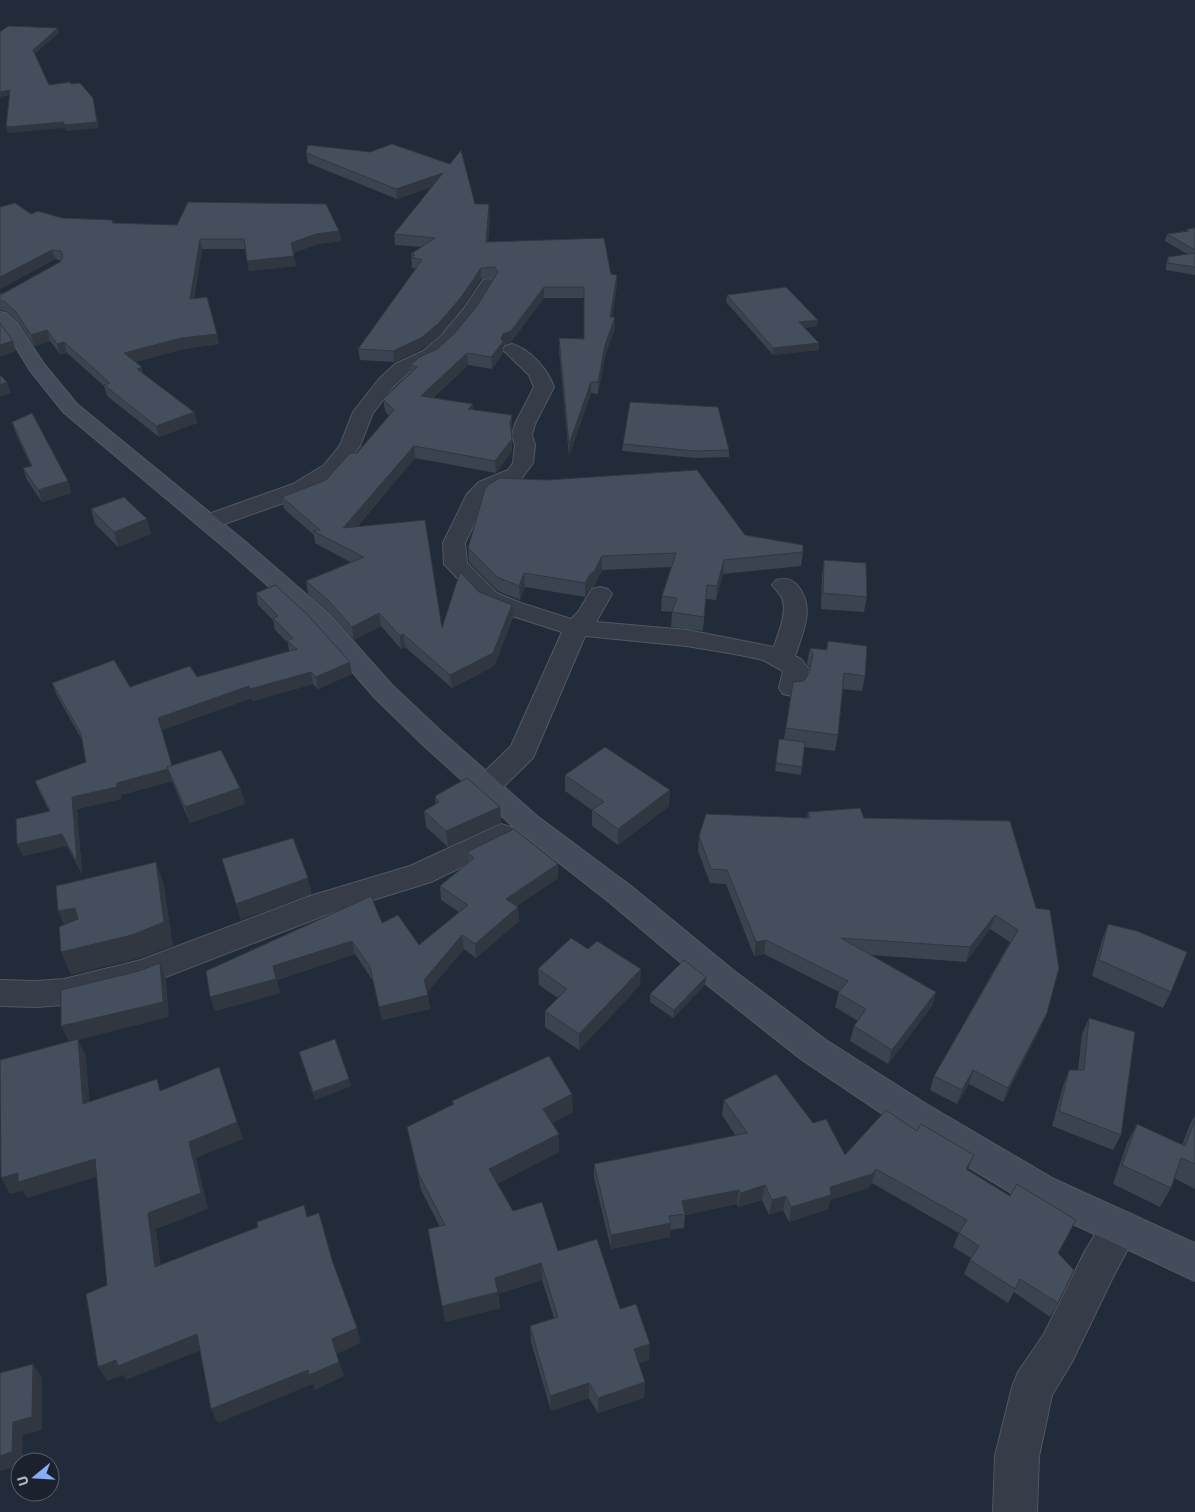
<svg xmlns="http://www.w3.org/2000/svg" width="1195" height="1512" font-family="'IBM Plex Sans',sans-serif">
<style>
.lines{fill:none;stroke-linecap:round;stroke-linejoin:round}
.minor-casing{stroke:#515864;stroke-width:2}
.secondary-casing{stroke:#515864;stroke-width:2}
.minor{fill:#363d49;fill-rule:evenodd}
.secondary{fill:#444c5c;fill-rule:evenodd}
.wall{fill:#3a4350}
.shaded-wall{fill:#303741}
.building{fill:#444e5d;stroke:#303741}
</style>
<rect width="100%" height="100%" fill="#222b39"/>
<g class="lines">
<defs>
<g id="minor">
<polygon points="489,279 495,280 497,284 476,316 453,344 437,359 409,372 393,387 373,413 360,446 338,473 309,494 216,527 208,529 200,527 197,522 200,517 293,484 324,465 340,445 353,412 379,379 395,364 423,351 441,336 464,308 483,280"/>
<path d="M512,344c18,5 36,26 42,43l-19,37 -3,11 3,10 -2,18 -11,15 -27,14 -8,5 -22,46 2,20 30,30 24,10 50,16 7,-7 14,-23 8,-2 8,2 4,5 -16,28 91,8 87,17c4,-14 14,-35 8,-49 -2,-4 -7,-9 -10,-13l4,-5c9,-2 14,-2 21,5 19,22 6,47 -2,71l6,3 8,10 -4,19 -4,6 -9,2 -9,-2 -4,-6 4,-17 -20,-11 -23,-5 -53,-9 -102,-10 -52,122 -37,36 -10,3 -10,-3 -4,-7 4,-7 35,-34 51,-114 -59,-19 -22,-10 -37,-39 -1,-21 24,-49 12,-12 29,-12 5,-7 2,-18 -3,-10 3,-11 19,-37 -5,-12 -26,-25 2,-4z"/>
<polygon points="501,824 511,827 516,835 511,843 431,882 331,913 145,985 64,1005 36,1007 0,1006 0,980 36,981 64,979 141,960 310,896 410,866"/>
<polygon points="1120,1210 1133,1215 1139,1228 1113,1277 1072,1362 1052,1395 1039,1456 1037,1512 993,1512 995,1456 1012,1387 1018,1372 1044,1334 1085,1251 1107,1215"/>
</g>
<polygon id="secondary" points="0,312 6,313 18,324 44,364 77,404 247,543 329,614 392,685 442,732 537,816 631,886 733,970 826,1040 928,1105 1054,1179 1195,1243 1195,1281 1028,1203 902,1127 802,1060 711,988 609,902 517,830 422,744 374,697 311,624 231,553 63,412 31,372 8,335 0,326"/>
</defs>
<use href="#minor" class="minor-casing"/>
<use href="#secondary" class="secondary-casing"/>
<use href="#minor" class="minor"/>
<use href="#secondary" class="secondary"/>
</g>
<g class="wall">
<polygon points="370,152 475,204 490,214 488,242 611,274 617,285 612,317 615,328 605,356 598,394 591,393 569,456 559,350 559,338 584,339 584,298 544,298 511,342 503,345 503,353 492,369 468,365 433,398 473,410 512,427 511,432 512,451 496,473 415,458 357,527 442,628 479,592 512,605 513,618 494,666 452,688 405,647 401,649 381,626 354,640 330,613 308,594 306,581 352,563 315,543 314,535 284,509 282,497 326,480 357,453 389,416 385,411 383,399 411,372 410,365 437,349 454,334 477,306 494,278 481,279 462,307 440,335 422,349 394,362 360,360 358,349 416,269 412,268 411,254 422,247 395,245 394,234 432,187 397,199 308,163 306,153"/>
<polygon points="0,207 31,214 62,218 113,220 114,223 339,231 341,241 318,244 293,253 296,266 249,271 245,249 202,249 194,299 219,344 184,349 135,362 143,374 194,412 197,423 159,437 107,396 104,386 67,353 60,354 50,341 34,346 19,323 7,312 0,310 0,301 4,293 60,262 61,261 55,259 0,289"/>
<polygon points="1195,228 1195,275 1166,270 1166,265 1168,257 1187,254 1165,241 1167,234 1186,231 1187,229"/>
<polygon points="727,295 818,320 817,326 805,328 819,343 819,350 773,355 726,302"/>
<polygon points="12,422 68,481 71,493 42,502 27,480 23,468 31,466 16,434"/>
<polygon points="623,444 729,450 729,457 695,458 622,451"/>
<polygon points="91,509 151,534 118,547 95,524"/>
<polygon points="745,535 803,552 801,566 723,574 716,600 706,599 703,631 671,627 672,612 661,611 662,596 671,567 602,570 594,587 590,588 585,597 525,587 520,600 498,591 469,562 468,548"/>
<polygon points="824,560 867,597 864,612 821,609 822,575"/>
<polygon points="256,593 352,674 318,689 313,684 253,701 252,698 162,730 172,766 240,788 245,804 190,823 172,781 121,795 121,799 77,809 82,874 67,846 23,856 17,844 49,811 40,793 35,781 86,762 82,740 56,694 52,683 130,687 197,677 289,651 288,643 275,630 273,620 258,605"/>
<polygon points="828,641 865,676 862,691 843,689 838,735 835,751 804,747 801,775 775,771 779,739 784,739 793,682 804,681 809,673 810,668 807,663 810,648 826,650"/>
<polygon points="565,775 669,806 618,845 592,826 592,810 565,791"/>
<polygon points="435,796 500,807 501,823 448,847 426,827 424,811 436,804"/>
<polygon points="808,812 864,818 1010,821 1041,1027 1003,1102 969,1084 957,1104 930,1090 934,1076 1010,942 990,929 966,962 870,955 936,992 932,1006 888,1064 850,1041 854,1026 858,1021 835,1007 839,992 764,954 754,956 726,884 710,883 698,851 699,836 807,818"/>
<polygon points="467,852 558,878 517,906 519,921 476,958 464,949 427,992 430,1009 382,1020 373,981 355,954 277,980 280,993 215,1011 382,923 419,945 459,912 441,900 440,886 468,863"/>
<polygon points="222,859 312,894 241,920"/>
<polygon points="1108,924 1171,992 1163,1008 1092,976 1102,940"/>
<polygon points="538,969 640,985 579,1050 545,1027 545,1011 558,998 539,985"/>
<polygon points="706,977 705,985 673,1018 650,1002 650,994"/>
<polygon points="1089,1018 1121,1135 1113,1150 1052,1126 1063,1086 1069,1070 1078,1070 1082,1034"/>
<polygon points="299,1052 351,1086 315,1100"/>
<polygon points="572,1094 573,1112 552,1123 559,1152 497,1184 513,1211 558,1251 620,1309 649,1360 639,1363 645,1382 644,1398 598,1413 589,1398 551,1411 531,1342 530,1326 554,1318 542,1280 498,1294 500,1308 445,1322 440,1227 421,1190 407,1127 453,1105 452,1101"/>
<polygon points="724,1100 813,1123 845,1155 968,1170 1069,1234 1058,1253 1058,1303 1050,1317 1014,1292 1008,1303 964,1274 971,1258 953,1247 959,1233 872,1183 868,1188 830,1200 828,1209 789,1222 783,1210 769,1215 762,1200 738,1207 737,1204 685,1215 684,1228 670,1230 670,1237 611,1249 594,1178 594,1164 736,1136 722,1115"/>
<polygon points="1195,1115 1195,1189 1174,1178 1171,1188 1160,1207 1113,1184 1127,1143 1137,1124 1182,1145 1190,1124"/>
</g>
<g class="shaded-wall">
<polygon points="58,28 59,33 34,55 33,50"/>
<polygon points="10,90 12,95 0,97 0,92"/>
<polygon points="94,103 99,128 65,131 65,128 8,133 6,127"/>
<polygon points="443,173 444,183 397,199 396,189"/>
<polygon points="489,204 490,214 487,252 486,242"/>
<polygon points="339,231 341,241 318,244 292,253 291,243 316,234"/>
<polygon points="200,239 202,249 192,309 190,299"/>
<polygon points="52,250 55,259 0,289 0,277"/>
<polygon points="294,256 296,266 249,271 247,261"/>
<polygon points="481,268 481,279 462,307 440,335 422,349 394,362 393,351"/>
<polygon points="617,275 617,285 610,328 610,317"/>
<polygon points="544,287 544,298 511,342 503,345 503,353 492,369 491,357 503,334"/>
<polygon points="615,317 615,328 605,356 598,394 598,382 605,345"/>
<polygon points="818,320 817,326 798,329 799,322"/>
<polygon points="47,330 50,341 34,346 31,335"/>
<polygon points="217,334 219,344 184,349 127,364 124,353 181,338"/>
<polygon points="13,341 16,351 0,357 0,345"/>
<polygon points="64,342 67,353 60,354 57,344"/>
<polygon points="819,343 819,350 773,355 773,348"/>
<polygon points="467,353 468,365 422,408 421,396"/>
<polygon points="142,367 144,378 137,369"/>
<polygon points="7,382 11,393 0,397 0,385"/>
<polygon points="591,382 591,393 569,456 569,444"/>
<polygon points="473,404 473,416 468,409"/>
<polygon points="194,412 197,423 159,437 156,426"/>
<polygon points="512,415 512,427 510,435 510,423"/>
<polygon points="512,439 512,451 496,473 495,461"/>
<polygon points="414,446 415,458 345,540 343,528"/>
<polygon points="68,481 71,493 42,502 38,490"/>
<polygon points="147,519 151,534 118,547 114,532"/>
<polygon points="602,556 602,570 594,587 590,588 585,597 585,583"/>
<polygon points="724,560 723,574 716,600 717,586"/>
<polygon points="524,573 525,587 520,600 519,586"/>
<polygon points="512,605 513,618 494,666 452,688 450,675"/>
<polygon points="379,613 381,626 354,640 352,627"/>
<polygon points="403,634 405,647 401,649 400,636"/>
<polygon points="350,662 352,674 318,689 316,677"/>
<polygon points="311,672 313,684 253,701 250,689"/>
<polygon points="249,686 252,698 162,730 158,718"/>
<polygon points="168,769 172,781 121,795 121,799 77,809 82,874 77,862 72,797 117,783"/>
<polygon points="240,788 245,804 190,823 185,807"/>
<polygon points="670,790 669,806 618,845 618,829"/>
<polygon points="500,807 501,823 448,847 446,831"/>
<polygon points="62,834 67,846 23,856 17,844"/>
<polygon points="156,862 164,885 173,946 140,958 71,975 61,952"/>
<polygon points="558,864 558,878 507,913 506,899"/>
<polygon points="308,878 312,894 241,920 236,904"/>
<polygon points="518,907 519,921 476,958 475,944"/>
<polygon points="75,908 85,931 68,934 58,911"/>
<polygon points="995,915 990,929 966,962 970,947"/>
<polygon points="462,935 464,949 426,994 424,980"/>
<polygon points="766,940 764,954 754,956 756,942"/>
<polygon points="352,941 355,954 277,980 280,993 215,1011 210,997 273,966"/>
<polygon points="160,963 166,979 169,1017 78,1040 86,1056 91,1121 83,1104 69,1042 61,1026"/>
<polygon points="641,969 640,985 579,1050 579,1034"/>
<polygon points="706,977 705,985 673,1018 674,1010"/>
<polygon points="936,992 932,1006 888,1064 892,1050"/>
<polygon points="428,995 430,1009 382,1020 379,1007"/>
<polygon points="1047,1013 1041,1027 1003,1102 1008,1088"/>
<polygon points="219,1067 243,1139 196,1158 208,1209 156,1229 163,1283 155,1267 148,1213"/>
<polygon points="973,1070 969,1084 957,1104 962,1090"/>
<polygon points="349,1079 351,1086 315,1100 313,1092"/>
<polygon points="572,1094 573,1112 544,1127 543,1109"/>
<polygon points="559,1134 559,1152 491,1187 489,1169"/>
<polygon points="974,1155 968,1169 961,1183 966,1169"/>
<polygon points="95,1159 103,1175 27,1198 23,1191 10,1194 1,1178 18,1173"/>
<polygon points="876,1169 872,1183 868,1188 830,1200 828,1209 789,1222 791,1207 830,1187"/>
<polygon points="765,1185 762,1200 738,1207 741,1193"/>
<polygon points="739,1190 737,1204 685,1215 682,1201"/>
<polygon points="786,1196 783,1210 769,1215 772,1200"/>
<polygon points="671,1223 670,1237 611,1249 611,1235"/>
<polygon points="541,1263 542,1280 498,1294 500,1308 445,1322 442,1306 495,1278"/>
<polygon points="357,1328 361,1343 337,1354 332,1339"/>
<polygon points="197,1334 204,1349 126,1380 123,1375 107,1381 98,1367 116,1360"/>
<polygon points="650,1344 649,1360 633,1365 634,1349"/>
<polygon points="339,1362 344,1376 315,1390 313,1384 218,1423 211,1409 308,1370"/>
<polygon points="33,1364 42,1378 42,1430 23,1435 22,1462 20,1462 20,1466 0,1471 0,1456 13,1422"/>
<polygon points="645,1382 644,1398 598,1413 598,1398"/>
<polygon points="589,1383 589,1398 551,1411 550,1396"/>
</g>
<g class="building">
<polygon points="8,26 58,28 33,50 49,85 70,82 71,84 80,83 93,98 97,122 64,125 64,122 6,127 10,90 0,92 0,32"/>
<polygon points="392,144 450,164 461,150 475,204 489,204 486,242 604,238 611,274 617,275 610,317 615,317 605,345 598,382 591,382 569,444 559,338 584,339 584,287 544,287 511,331 503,334 501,339 503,342 491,357 467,353 421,396 473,404 468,409 512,415 510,423 512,439 495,461 414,446 343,528 425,520 442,628 460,572 479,592 512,605 493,653 450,675 403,634 400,636 379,613 352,627 328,600 306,581 364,557 313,531 320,530 282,497 326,480 350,453 357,453 394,410 383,399 417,367 410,365 420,357 437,349 454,334 477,306 498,272 495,267 481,268 462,296 439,323 421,338 393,351 358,349 422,260 411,257 415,255 411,254 435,238 394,234 443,173 396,189 306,153 308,145 370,152"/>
<polygon points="188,202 326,204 339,231 316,234 291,243 294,256 247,261 244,239 200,239 190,299 207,297 217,334 181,338 124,353 142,367 137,369 194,412 156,426 104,385 110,383 64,342 57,344 47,330 31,335 16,312 4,301 0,301 0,294 4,293 60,262 63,257 61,251 52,250 0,277 0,207 15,203 31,214 38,211 62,218 113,220 112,223 177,225"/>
<polygon points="1195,228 1195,250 1167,234 1189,231 1187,229"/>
<polygon points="1195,253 1195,267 1168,263 1168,257"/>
<polygon points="786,287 818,320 799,322 819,343 773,348 727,295"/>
<polygon points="0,323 13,341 0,345"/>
<polygon points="0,375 7,382 0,385"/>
<polygon points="630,402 718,407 729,450 695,451 623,444"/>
<polygon points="32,413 68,481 38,490 23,468 32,466 12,422"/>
<polygon points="697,470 745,535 803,545 803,552 724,560 717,586 707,585 704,617 672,612 677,598 662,596 676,553 602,556 594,572 590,574 585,583 524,573 519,586 497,577 468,548 485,489 488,485 500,478 547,480"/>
<polygon points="124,497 147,519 114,532 91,509"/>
<polygon points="824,560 866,563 867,597 823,593"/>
<polygon points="275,585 307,614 350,662 316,677 311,672 250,689 249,686 158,718 172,766 167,767 168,769 117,783 117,787 72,797 77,862 62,834 17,844 16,819 50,811 35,781 86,762 81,734 52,683 114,660 130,687 190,666 197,677 297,649 287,641 293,638 273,618 278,616 256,593"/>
<polygon points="828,641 867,646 865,676 844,673 838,735 786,728 793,682 804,681 809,673 813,654 810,648 827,650"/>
<polygon points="779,739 805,742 802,767 776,763"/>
<polygon points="605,747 670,790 618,829 592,810 604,802 565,775"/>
<polygon points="221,750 240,788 185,807 167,767"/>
<polygon points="467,778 500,807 446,831 424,811 439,802 435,796"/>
<polygon points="860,808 864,818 1010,821 1036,908 1050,910 1059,968 1047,1013 1008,1088 973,1070 962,1090 934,1076 1018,930 995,915 970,947 841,938 936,992 892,1050 854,1026 866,1009 838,993 848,981 766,940 756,942 727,870 711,869 699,836 706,814 810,818 808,812"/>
<polygon points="514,829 558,864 506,899 518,907 475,944 462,935 424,980 428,995 379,1007 370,967 352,941 273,966 276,979 210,997 206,971 371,896 382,923 398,915 419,945 468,905 440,886 474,858 467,852"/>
<polygon points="293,838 308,878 236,904 222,859"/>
<polygon points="156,862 164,922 132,935 61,952 59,927 78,919 75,908 58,911 56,886"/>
<polygon points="1108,924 1137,931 1187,952 1171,992 1099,960"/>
<polygon points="571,938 588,949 597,941 641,969 579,1034 545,1011 567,989 538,969"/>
<polygon points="684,960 706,977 674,1010 650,994"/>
<polygon points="160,963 163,1002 61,1026 61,990 139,971"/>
<polygon points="1089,1018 1135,1032 1121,1135 1059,1111 1069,1070 1084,1070"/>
<polygon points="78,1039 83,1104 157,1079 160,1091 219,1067 237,1122 189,1142 201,1193 148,1213 155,1267 258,1227 257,1222 304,1205 307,1217 319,1213 332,1260 357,1328 332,1339 339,1362 309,1375 308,1370 211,1409 197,1334 118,1366 116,1360 98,1367 86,1294 107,1285 95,1159 18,1182 18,1173 1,1178 0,1060"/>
<polygon points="335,1039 349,1079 313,1092 299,1052"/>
<polygon points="549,1056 572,1094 543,1109 559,1134 489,1169 513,1211 542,1202 558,1251 597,1239 620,1309 636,1304 650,1344 634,1349 645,1382 598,1398 589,1383 550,1396 530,1326 558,1317 541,1263 495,1278 498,1292 442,1306 428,1229 445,1225 418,1173 407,1127 454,1104 452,1101"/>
<polygon points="776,1074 813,1123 826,1119 845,1155 886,1110 917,1131 921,1124 974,1155 966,1169 1010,1196 1017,1184 1076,1220 1058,1253 1074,1270 1058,1303 1020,1279 1015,1289 970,1260 979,1246 959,1233 967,1220 876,1169 872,1174 830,1187 831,1195 791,1207 786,1196 772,1200 765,1185 741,1193 739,1190 682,1201 685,1214 669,1216 671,1223 611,1235 594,1164 747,1133 724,1100"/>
<polygon points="1195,1120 1195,1164 1181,1158 1171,1188 1122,1165 1137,1124 1185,1146"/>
<polygon points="33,1364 32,1417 13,1422 12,1452 0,1456 0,1373"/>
</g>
<g transform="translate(35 1477) rotate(252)"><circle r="24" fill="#1b222e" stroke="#575e6a"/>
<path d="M0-4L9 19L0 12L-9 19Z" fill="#88adf3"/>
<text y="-8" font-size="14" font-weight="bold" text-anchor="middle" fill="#b1b8c5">U</text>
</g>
</svg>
